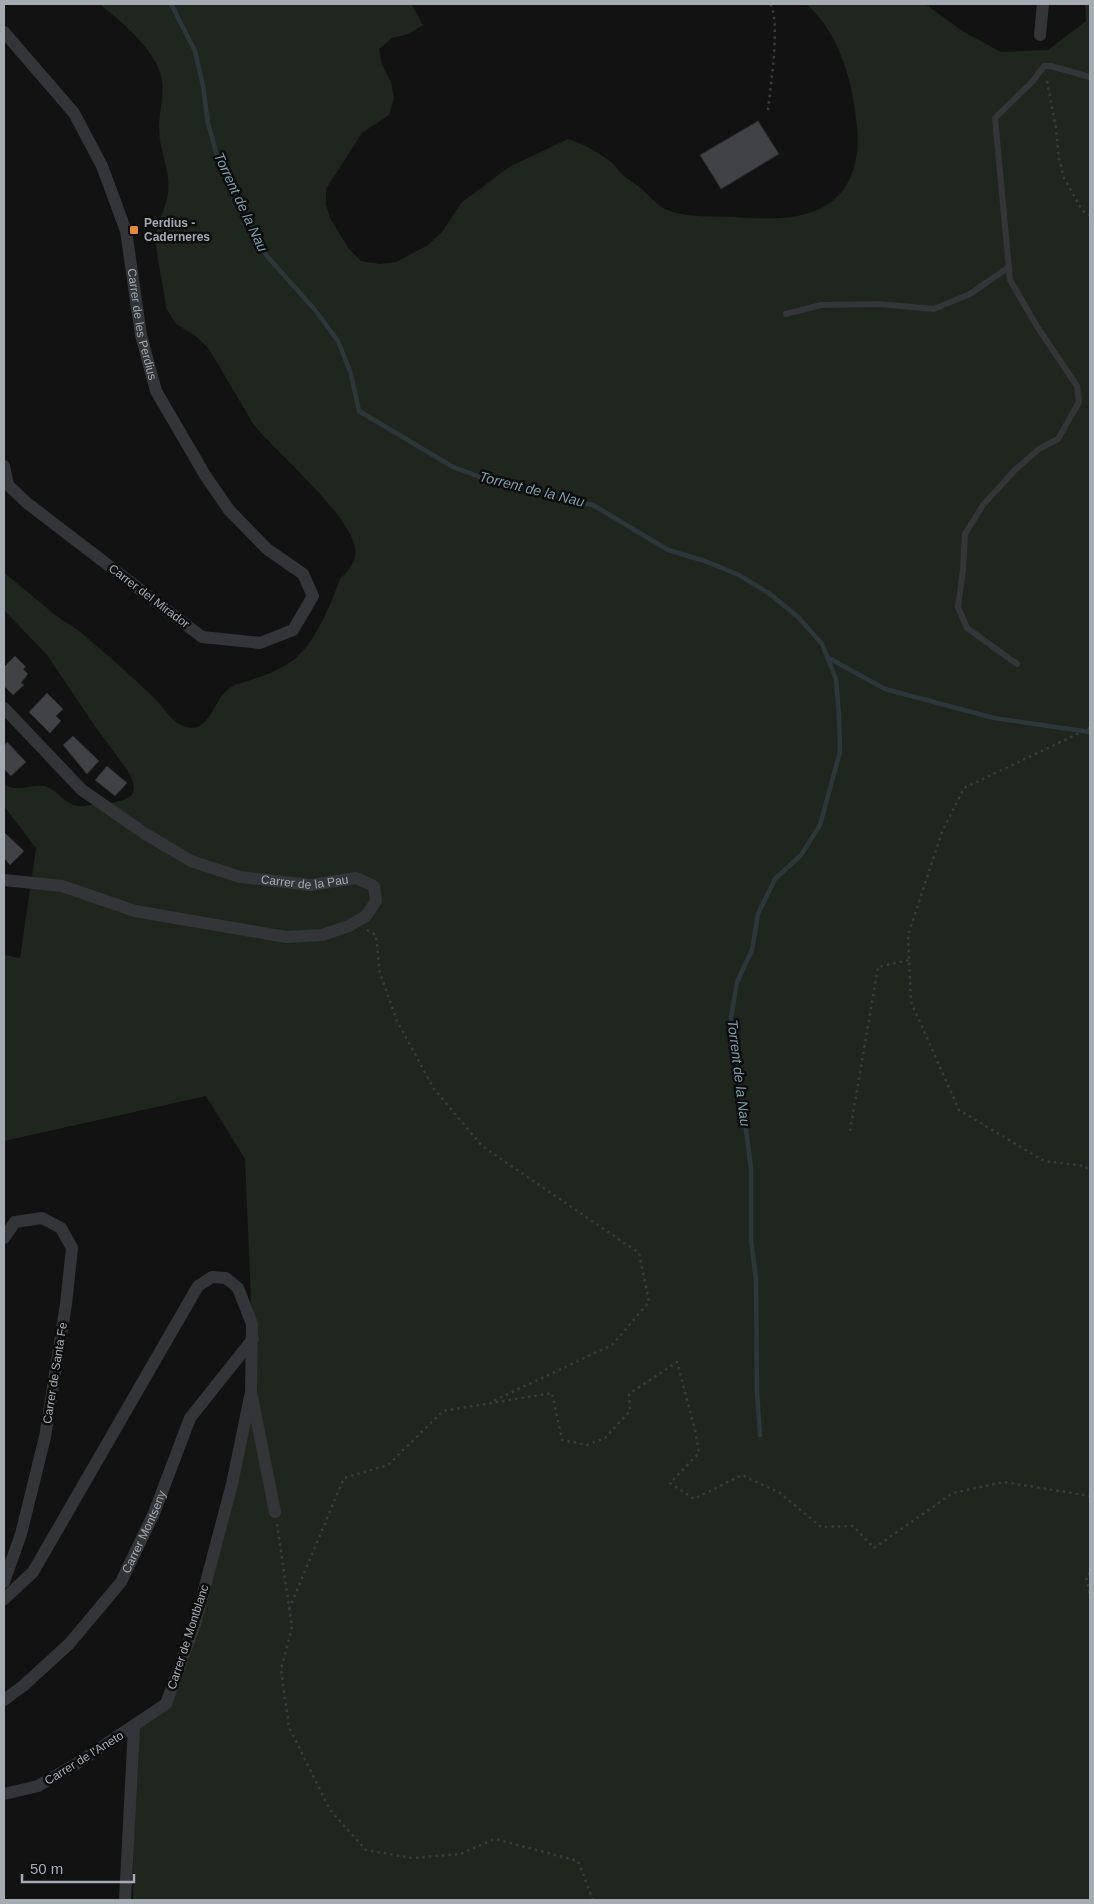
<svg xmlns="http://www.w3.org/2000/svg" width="1094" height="1904" font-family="Helvetica,sans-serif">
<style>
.green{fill:#1f261e}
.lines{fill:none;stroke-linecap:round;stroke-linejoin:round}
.stream{stroke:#2c373b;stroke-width:4.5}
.building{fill:#414246;stroke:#2c2c2f}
.path{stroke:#393c3f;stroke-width:2.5;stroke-dasharray:2.5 4;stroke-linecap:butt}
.lane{stroke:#333538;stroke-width:6}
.street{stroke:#333538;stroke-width:12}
.poi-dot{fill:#e58b38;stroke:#0d0d0e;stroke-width:2}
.labels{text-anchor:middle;stroke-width:5;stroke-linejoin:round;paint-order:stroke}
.poi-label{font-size:12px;font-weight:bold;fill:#a4abb3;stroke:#0d0d0e;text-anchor:start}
.street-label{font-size:12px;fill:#a4abb3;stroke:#0d0d0e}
.water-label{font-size:14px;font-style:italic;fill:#7d9fac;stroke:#0d0d0e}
</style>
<rect width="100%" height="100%" fill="#121213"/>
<path class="green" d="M100,4h311l12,21 -15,9 -16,4 -13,11 3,16 9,17 3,16 -5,17 -27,18 -36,56v16l5,15 18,29 12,12 19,3 16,-2 32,-17 14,-13 20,-30 15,-11 32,-24 59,-28c16,5 30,13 43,23 5,4 8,10 13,14 6,5 13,9 18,13 7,7 15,16 23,20 21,9 46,7 68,8 21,1 43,3 64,-1 48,-8 64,-45 60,-89 -4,-44 -17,-94 -51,-123h119l39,28 37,20 47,-2 38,-29 -1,-17h5v1896h-957l1,-173 32,-23 29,-80 56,-232 1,-68 -7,-165 -39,-63 -202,45v-186l16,3 16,-110 -32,-42v-22c14,10 27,-1 41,2 12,4 20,18 33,20 7,1 16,-2 23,-2 21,-3 44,-4 27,-33l-31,-42 -50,-74 -43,-45v-37c17,13 33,27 50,41 8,6 17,11 25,17 24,20 48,41 71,63 11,9 21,29 36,33 22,6 27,-23 39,-35 4,-4 10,-8 16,-9 18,-5 40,-13 55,-25 13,-11 26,-35 33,-51 2,-4 10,-25 11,-28 6,-7 12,-12 15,-21 9,-34 -83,-108 -103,-136l-43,-73 -11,-11 -22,-14 -10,-16c-2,-22 -9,-45 -10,-68 0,-17 10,-31 12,-47 3,-22 -9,-43 -9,-64 0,-21 8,-40 0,-60 -13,-28 -37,-46 -59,-65z"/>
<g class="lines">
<g class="stream">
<polyline points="171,4 195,51 203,86 208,123 218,159 266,255 315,310 338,341 351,374 359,411 453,467 488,480 558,498 593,505 668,550 705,561 739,575 770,594 798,617 822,644 836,679 839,715 840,752 820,825 801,855 775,879 758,914 752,950 737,982 731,1018 751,1168 751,1240 756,1279 757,1392 760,1435"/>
<polyline points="827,657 885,689 994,718 1090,732"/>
</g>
</g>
<g class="building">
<polygon points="758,121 779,154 721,189 700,155"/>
<polygon points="15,656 26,667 23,669 28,674 21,683 24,685 13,695 4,686 4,667"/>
<polygon points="47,693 63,709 56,716 61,721 50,733 29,712"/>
<polygon points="73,736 99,761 87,774 63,745"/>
<polygon points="7,742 26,762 11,776 4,769 4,746"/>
<polygon points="107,766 127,783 115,796 95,780"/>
<polygon points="5,833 24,851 10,865 4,858 4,834"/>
</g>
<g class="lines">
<g class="path">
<polyline points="1047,81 1056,128 1059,159 1064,178 1082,210 1090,216"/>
<path d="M768,110c2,-20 13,-91 2,-106"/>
<polyline points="1090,728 964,788 942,832 908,935 911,1002 959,1110 1044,1161 1085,1166 1090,1172"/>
<polyline points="367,930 376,935 380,973 397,1021 434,1089 482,1146 639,1253 649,1302 612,1345 491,1402"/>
<polyline points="850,1131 878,967 909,960"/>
<polyline points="277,1524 292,1627 281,1669 289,1727 330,1810 366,1850 412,1858 460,1854 495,1839 578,1861 593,1900"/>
<polyline points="1090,1573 1086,1577 1090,1595"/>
<polyline points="289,1609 344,1478 388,1465 443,1411 552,1393 562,1440 587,1445 605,1438 630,1411 629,1394 677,1362 695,1430 699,1453 670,1483 694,1499 742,1475 780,1493 821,1527 853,1526 874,1548 953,1493 1004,1482 1090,1496"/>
</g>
<g class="lane">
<polyline points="786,314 821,305 879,304 934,309 970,294 1009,267"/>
<polyline points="1017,664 967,628 958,607 963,569 965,534 983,505 1015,470 1039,449 1058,439 1079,402 1077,386 1038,328 1010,280 995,118 1033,81 1044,66 1051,66 1090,77"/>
</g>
<g class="street">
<path id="s1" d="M4,32l70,81 28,53 24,65 15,104 15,56 49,84 24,35 38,39 36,25 10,22 -20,34 -33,13 -58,-6 -175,-134 -19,-18 -4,-19"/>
<polyline points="1040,35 1043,4"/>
<path id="s2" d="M4,708l78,82 62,43 47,28 49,16 71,8 45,-7 18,8 2,15 -10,15 -17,10 -27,9 -36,2 -151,-26 -73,-25 -58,-6"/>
<polyline points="4,1238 15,1222 42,1218 61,1228 72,1248 66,1304 45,1437 21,1534 4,1582"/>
<polyline points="252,1397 275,1512"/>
<polyline points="4,1599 33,1572 198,1286 212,1277 226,1278 238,1288 252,1324 251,1392 232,1484 195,1624 166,1704 76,1764 38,1786 4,1794"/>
<path id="s3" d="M4,1700l19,-14 46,-42 52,-62 33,-69 36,-95 63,-79"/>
<polyline points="125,1900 134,1727"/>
</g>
</g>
<rect class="poi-dot" x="129" y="225" width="10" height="10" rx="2.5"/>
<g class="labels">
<g class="poi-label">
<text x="144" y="227">Perdius -<tspan x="144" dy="14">Caderneres</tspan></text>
</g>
<g class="street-label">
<text dy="4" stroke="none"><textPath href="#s1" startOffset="331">Carrer de les Perdius</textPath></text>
<text transform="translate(149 596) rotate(37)" y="4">Carrer del Mirador</text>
<text dy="4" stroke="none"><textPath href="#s2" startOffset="360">Carrer de la Pau</textPath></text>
<text transform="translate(55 1373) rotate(-81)" y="4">Carrer de Santa Fe</text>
<text dy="4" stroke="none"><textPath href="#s3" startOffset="222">Carrer Montseny</textPath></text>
<text transform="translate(188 1637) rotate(-72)" y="4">Carrer de Montblanc</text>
<text transform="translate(84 1758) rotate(-32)" y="4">Carrer de l'Aneto</text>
</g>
<g class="water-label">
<text transform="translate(241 202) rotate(65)" y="5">Torrent de la Nau</text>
<text transform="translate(532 489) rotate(14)" y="5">Torrent de la Nau</text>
<text transform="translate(739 1073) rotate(83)" y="5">Torrent de la Nau</text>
</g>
</g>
<rect width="1094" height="1904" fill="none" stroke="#a4abb3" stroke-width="10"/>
<path d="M22 1874v8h112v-8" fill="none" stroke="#a4abb3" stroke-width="2.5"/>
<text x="30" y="1874" font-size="15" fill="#a4abb3" stroke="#0d0d0e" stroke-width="4" paint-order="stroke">50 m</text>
</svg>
